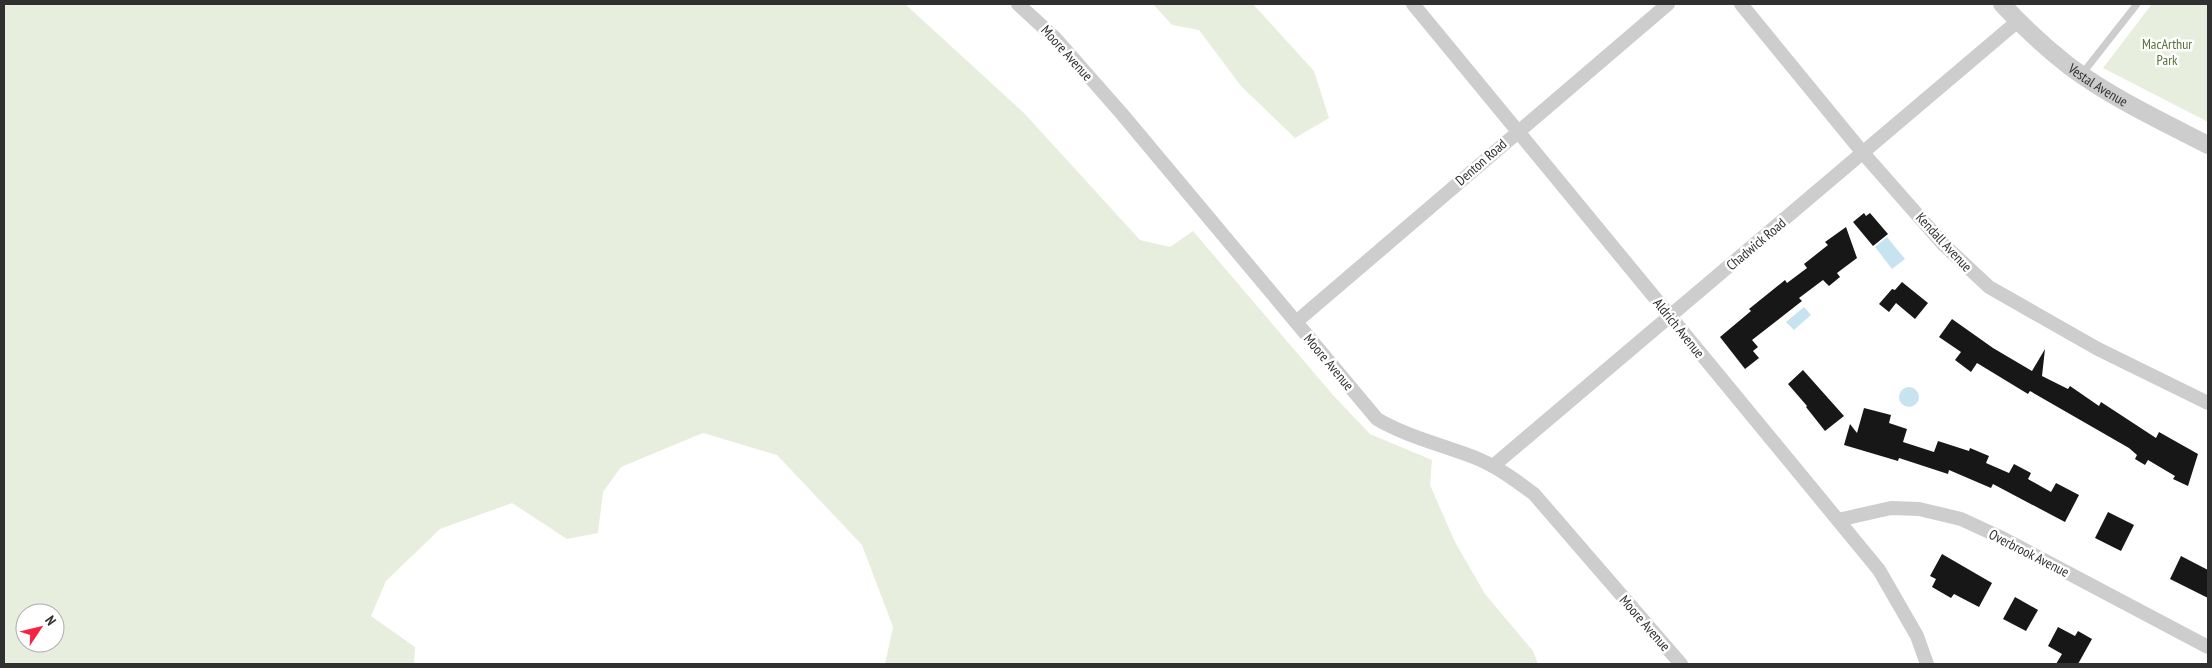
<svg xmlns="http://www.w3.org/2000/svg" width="2212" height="668" font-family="'PT Sans Narrow',sans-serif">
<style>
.green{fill:#e8eedd;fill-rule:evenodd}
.water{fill:#c8e3f0}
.building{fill:#171717}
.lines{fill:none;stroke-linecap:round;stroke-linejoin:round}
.service{stroke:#cdcdcd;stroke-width:7}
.minor{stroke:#cdcdcd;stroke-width:14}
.tertiary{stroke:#cdcdcd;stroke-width:18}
.labels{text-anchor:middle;stroke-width:5;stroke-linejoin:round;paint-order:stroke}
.park-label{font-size:14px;fill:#577139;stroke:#fff}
.street-label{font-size:14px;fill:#303030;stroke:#fff}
</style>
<rect width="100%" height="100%" fill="#fff"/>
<g class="green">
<path d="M4,4h901l119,109 116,127 30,7 23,-16 140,164 37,39 62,26 -2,25 25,57 30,52 48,57 5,13h-653l8,-37 -31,-82 -85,-90 -74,-22 -82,34 -18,25 -5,41 -31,6 -55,-36 -72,26 -54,52 -15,35 44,31 -1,17h-410zM25,613h30v30h-30z"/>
<polygon points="1153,4 1253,4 1314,71 1329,118 1295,138 1241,86 1199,30 1172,25"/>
<polygon points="2152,4 2208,4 2208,122 2103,68"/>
</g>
<g class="water">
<polygon points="1887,237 1905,259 1892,269 1875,247"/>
<polygon points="1804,307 1811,315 1794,330 1786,322"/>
<circle cx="1909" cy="397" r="10"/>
</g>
<g class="building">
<polygon points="1864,213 1866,216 1870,213 1888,234 1873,246 1853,222"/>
<polygon points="1846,227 1857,258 1837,273 1840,277 1829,286 1823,280 1799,298 1802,301 1752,340 1758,347 1753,351 1759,358 1745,369 1720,337 1751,311 1749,309 1785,280 1787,283 1807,268 1804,264 1828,245 1825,242"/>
<polygon points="1902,282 1928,303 1915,319 1896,303 1889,312 1879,304 1892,289 1895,290"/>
<polygon points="1952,319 1993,348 2032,371 2045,349 2042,376 2068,389 2070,386 2099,406 2101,402 2156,438 2159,432 2198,454 2188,486 2173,479 2175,476 2148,460 2145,465 2135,459 2137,455 2129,448 2030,391 2028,394 1977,363 1971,372 1955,360 1961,352 1939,337"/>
<polygon points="1803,370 1844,416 1825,431 1806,407 1807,406 1788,384"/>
<polygon points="1864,408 1891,415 1889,423 1907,429 1903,442 1934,452 1938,441 1969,451 1970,448 1989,456 1986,463 2009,473 2014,464 2031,473 2028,479 2051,492 2056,483 2079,495 2065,522 1993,484 1991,488 1949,470 1948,474 1899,458 1898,461 1844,445 1850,424 1857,433"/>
<polygon points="2108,512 2134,525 2121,551 2095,538"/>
<polygon points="1942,554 1992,583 1979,607 1954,594 1951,598 1932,587 1936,579 1930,576"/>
<polygon points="2181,556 2208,570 2208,598 2170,579"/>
<polygon points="2015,597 2038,610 2026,631 2003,619"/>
<polygon points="2058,627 2075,636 2078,631 2092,639 2078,664 2056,664 2062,654 2048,646"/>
</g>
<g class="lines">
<polyline class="service" points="2082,74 2137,4"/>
<g class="minor">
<path d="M1018,4l38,35 66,75 255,305c29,17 62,25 94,37 24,9 43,23 63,38l147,170"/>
<polyline points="1413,4 1879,570 1917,636 1927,664"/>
<polyline points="1741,4 1863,153 1944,245 1989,287 2098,349 2208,403"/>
<polyline points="1296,322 1668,4"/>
<polyline points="1493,466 2018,21"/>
<polyline points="1838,520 1891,508 1919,509 1961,519 2000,537 2208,647"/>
</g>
<path class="tertiary" id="s1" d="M2002,4c20,22 43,43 67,62 43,32 92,55 139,79"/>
</g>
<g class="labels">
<g class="park-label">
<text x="2167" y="49">MacArthur<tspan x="2167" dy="16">Park</tspan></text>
</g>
<g class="street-label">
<text transform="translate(1067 53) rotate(48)" y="5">Moore Avenue</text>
<text dy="5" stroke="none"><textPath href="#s1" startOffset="126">Vestal Avenue</textPath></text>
<text transform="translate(1481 162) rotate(-41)" y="5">Denton Road</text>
<text transform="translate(1944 242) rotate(47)" y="5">Kendall Avenue</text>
<text transform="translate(1756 244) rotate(-40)" y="5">Chadwick Road</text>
<text transform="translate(1679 328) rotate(51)" y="5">Aldrich Avenue</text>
<text transform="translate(1329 362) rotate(50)" y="5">Moore Avenue</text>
<text transform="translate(2029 553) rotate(27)" y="5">Overbrook Avenue</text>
<text transform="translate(1645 623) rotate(49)" y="5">Moore Avenue</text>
</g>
</g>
<rect width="2212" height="668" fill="none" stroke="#303030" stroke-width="10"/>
<g transform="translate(40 628) rotate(55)"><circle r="24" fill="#ffffff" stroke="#acacac"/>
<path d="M0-4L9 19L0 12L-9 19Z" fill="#f62441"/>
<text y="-8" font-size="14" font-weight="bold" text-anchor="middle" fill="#303030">N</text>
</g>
</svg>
